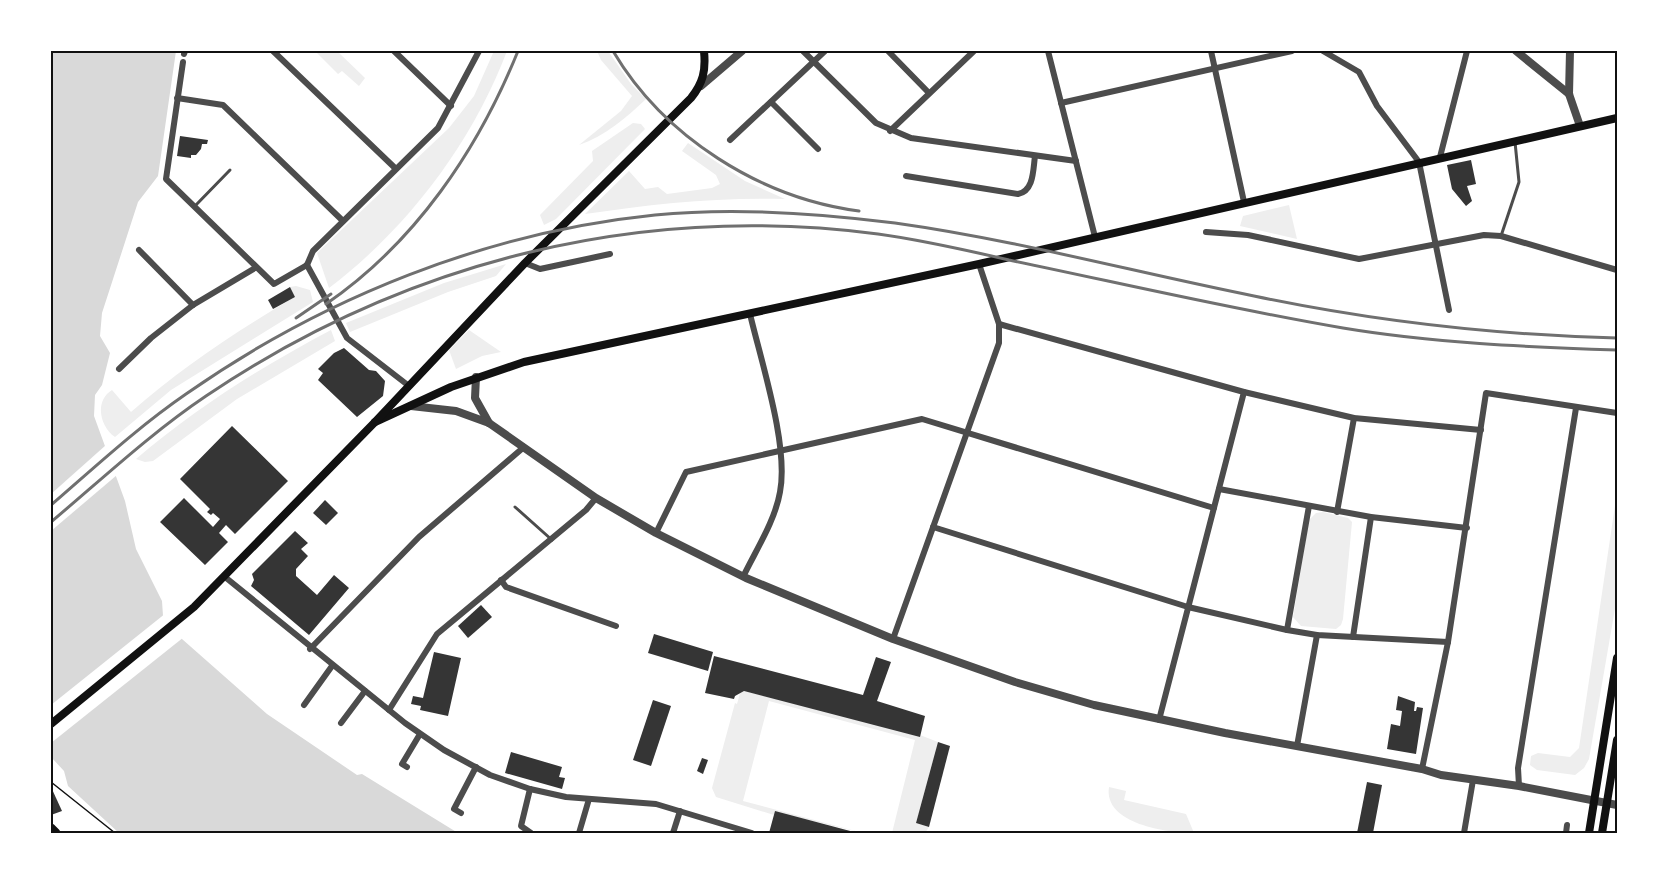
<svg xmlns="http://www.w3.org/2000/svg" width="1668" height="884" font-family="'Asap Condensed',sans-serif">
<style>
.green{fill:#eee}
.water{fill:#d9d9d9}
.pier{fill:#fff}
.building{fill:#353535}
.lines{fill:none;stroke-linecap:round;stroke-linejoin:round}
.path{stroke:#111;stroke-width:1.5}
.service{stroke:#4c4c4c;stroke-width:3}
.minor{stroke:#4c4c4c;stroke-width:6}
.tertiary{stroke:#4c4c4c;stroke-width:8}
.secondary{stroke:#111;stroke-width:8}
.primary{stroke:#111;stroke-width:9}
.rail{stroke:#707070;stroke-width:3}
.neatline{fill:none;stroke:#111;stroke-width:2}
</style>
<rect width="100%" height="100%" fill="#fff"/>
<g class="green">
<polygon points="315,51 337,51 365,78 359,86 342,71 338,74"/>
<path d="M494,51h13c-35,92 -99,177 -178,237l-12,-35 132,-125 25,-32z"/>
<path d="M597,51h11l23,33 15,15c-20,19 -41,37 -67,46l42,-34 11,-15 -31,-36z"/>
<polygon points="633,123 641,124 645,129 556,219 544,225 540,215 593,161 592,151"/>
<path d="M688,143l57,38 40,18c-68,-2 -133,5 -200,15l44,-43 16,18 13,-2 9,7 45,-6 8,-4 -4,-9 -34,-24z"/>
<polygon points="1289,205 1297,239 1240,226 1243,216"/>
<polygon points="506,264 496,276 448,292 350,332 346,323 444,283"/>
<path d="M296,286l14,4 3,12 -142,88 -56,47c-15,-10 -21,-36 -3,-47l19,22c50,-44 107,-82 164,-115l-5,-10z"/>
<path d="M331,330l4,11 -98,58 -84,62 -8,1 -9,-3c60,-51 125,-92 195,-129z"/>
<polygon points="469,330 501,352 482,356 456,369 449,350"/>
<polygon points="1617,492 1617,597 1589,759 1584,768 1575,775 1537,770 1530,765 1531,756 1538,753 1570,757 1579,748"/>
<polygon points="1323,512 1348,518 1352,522 1343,619 1341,625 1336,629 1301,626 1293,617 1309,520 1316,513"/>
<polygon points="744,691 920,735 938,742 916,823 929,827 925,833 892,833 915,740 769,701 743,801 863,833 775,812 774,815 716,797 712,788 735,703 737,704 740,693"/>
<path d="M1109,787l17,4 -2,9 62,14 8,19c-26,0 -91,-9 -85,-46z"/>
</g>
<polygon class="water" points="51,51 176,51 158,176 138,202 102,313 100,336 110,353 102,385 95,395 94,416 125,501 136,549 162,601 163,616 182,639 267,714 357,775 362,774 458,833 119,833 68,786 64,771 51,757"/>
<g class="pier">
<polygon points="106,445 117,475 51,531 51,494"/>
<polygon points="166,613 184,637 51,743 51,705"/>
</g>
<g class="building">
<polygon points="180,136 208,140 207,144 202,144 201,149 196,155 191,155 191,158 177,156"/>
<polygon points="1471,160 1476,184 1467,186 1472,201 1466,206 1452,189 1447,165"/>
<polygon points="290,287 295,297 273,309 268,300"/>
<polygon points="344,348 369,370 376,371 385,381 383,396 357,417 318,380 323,373 318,369 334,353"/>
<polygon points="232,426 288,481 235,534 226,525 219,533 228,542 205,565 160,522 184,498 213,527 220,519 213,513 211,515 207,512 210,509 180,479"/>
<polygon points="325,500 338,513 326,525 313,513"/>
<polygon points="295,531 308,543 301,549 308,556 296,569 296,576 317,595 334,575 349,588 309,635 251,586 254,580 252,574"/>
<polygon points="481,605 492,617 468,638 458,626"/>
<polygon points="654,634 713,652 708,671 648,653"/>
<polygon points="434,652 461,658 448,716 420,710 421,706 411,704 413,696 423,698"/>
<polygon points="714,656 863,695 876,657 891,662 877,701 925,716 920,737 744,691 735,696 734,699 705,693"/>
<polygon points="1398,696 1415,702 1414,711 1416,711 1417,707 1423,708 1416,754 1387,749 1391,724 1400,726 1402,711 1396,710"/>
<polygon points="653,700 671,706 651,766 633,760"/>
<polygon points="938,742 950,746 929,827 916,823"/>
<polygon points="511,752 562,767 559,777 565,778 562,789 505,773"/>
<polygon points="702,758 708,760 703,774 697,771"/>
<polygon points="1367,782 1382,785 1373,833 1357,833"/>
<polygon points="51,787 62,811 51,815"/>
<polygon points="775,811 854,832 854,833 769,833"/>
</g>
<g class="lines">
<polyline class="path" points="51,782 115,833"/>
<g class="service">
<polyline points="194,207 230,170"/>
<polyline points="1501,236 1519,182 1515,142"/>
<polyline points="515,507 552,540"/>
</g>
<g class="minor">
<polyline points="273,51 395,168"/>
<polyline points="394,51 451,106"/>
<polyline points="803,51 876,123 911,138 1076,161"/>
<polyline points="888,51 929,93"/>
<polyline points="1048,51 1095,237"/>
<polyline points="1211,51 1244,202"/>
<polyline points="1323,51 1359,72 1377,106 1419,162 1449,310"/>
<polyline points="184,54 185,51"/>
<polyline points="183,62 166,179 274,284 307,265"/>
<polyline points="177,98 223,105 343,221"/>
<polyline points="771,102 818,149"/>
<polyline points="1061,103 1292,51"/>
<polyline points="890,131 974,51"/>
<polyline points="730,140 825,51"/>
<polyline points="1440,157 1467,51"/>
<path d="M906,176l112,18c16,-3 15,-24 17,-38"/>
<polyline points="1206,232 1248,235 1359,259 1484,235 1501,236 1617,270"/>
<polyline points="139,250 193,305"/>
<polyline points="525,263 540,269 610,254"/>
<polyline points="307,265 313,251 438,128 479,51"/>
<polyline points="307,265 347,338 409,386"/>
<polyline points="999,324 1244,392 1354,418 1481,430"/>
<polyline points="119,369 151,338 193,305 255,268"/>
<polyline points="1219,489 1371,517 1467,528"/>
<polyline points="1337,512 1354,418"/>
<polyline points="933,527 1188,607 1287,630 1317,635 1448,642"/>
<polyline points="656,533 686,472 922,419 1214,508"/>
<polyline points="225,577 405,723 444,750 490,775 530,789 566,797 656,804 752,833"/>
<path d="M743,577c13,-27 32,-56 37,-85 9,-46 -19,-131 -30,-178"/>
<polyline points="501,580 506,587 616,626"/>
<polyline points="1287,630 1309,506"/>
<polyline points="1353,637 1371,517"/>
<polyline points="893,639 999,343 999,324 979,264"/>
<polyline points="310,649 419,537 524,447"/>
<polyline points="304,705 332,666"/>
<polyline points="389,710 437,634 586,510 596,498"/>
<polyline points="1159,720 1244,392"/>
<polyline points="341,723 365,691"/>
<polyline points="1297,746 1317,635"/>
<polyline points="407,767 402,764 420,734"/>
<polyline points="1422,769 1448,642 1486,393 1617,413"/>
<polyline points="1519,786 1518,768 1576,408"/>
<polyline points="530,789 521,826 531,833"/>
<polyline points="461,813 454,809 476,767"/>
<polyline points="579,833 589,799"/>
<polyline points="673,833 680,811"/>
<polyline points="1464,833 1473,780"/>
<polyline points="1566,833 1567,825"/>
</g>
<g class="tertiary">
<polyline points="1516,51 1569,94"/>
<polyline points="1570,51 1569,94 1580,126"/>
<polyline points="701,86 742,51"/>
<polyline points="476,377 475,398 489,423"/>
<polyline points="411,406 456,411 489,423 596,498 656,533 746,578 893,639 1015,682 1094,705 1225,733 1422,769 1441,775 1519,786 1617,805"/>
</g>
<g class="secondary">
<polyline points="375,422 451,387 524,362 979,264 1617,118"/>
<path d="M51,724l143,-117 181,-185 150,-159 166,-165c12,-15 15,-27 13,-47"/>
<polyline points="1589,833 1617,658"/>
<polyline points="1602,833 1617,740"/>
</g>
<polyline class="primary" points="51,828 56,833"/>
<g class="rail">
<path d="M613,51c51,86 147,147 246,160"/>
<path d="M326,304c89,-61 152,-154 192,-253"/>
<polyline points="296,318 331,294"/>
<path d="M51,505c44,-38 87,-78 135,-111 137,-96 301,-162 469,-179 79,-8 162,-2 240,8 121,17 239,49 359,73 119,25 241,39 363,42"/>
<path d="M51,522c51,-43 100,-89 155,-126 200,-135 433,-193 672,-162 44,6 88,16 131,26 111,23 222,49 334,68 90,15 183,19 274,22"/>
</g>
</g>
<rect width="1668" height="884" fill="none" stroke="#ffffff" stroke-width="105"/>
<rect x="52" y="52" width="1564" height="780" class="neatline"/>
</svg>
